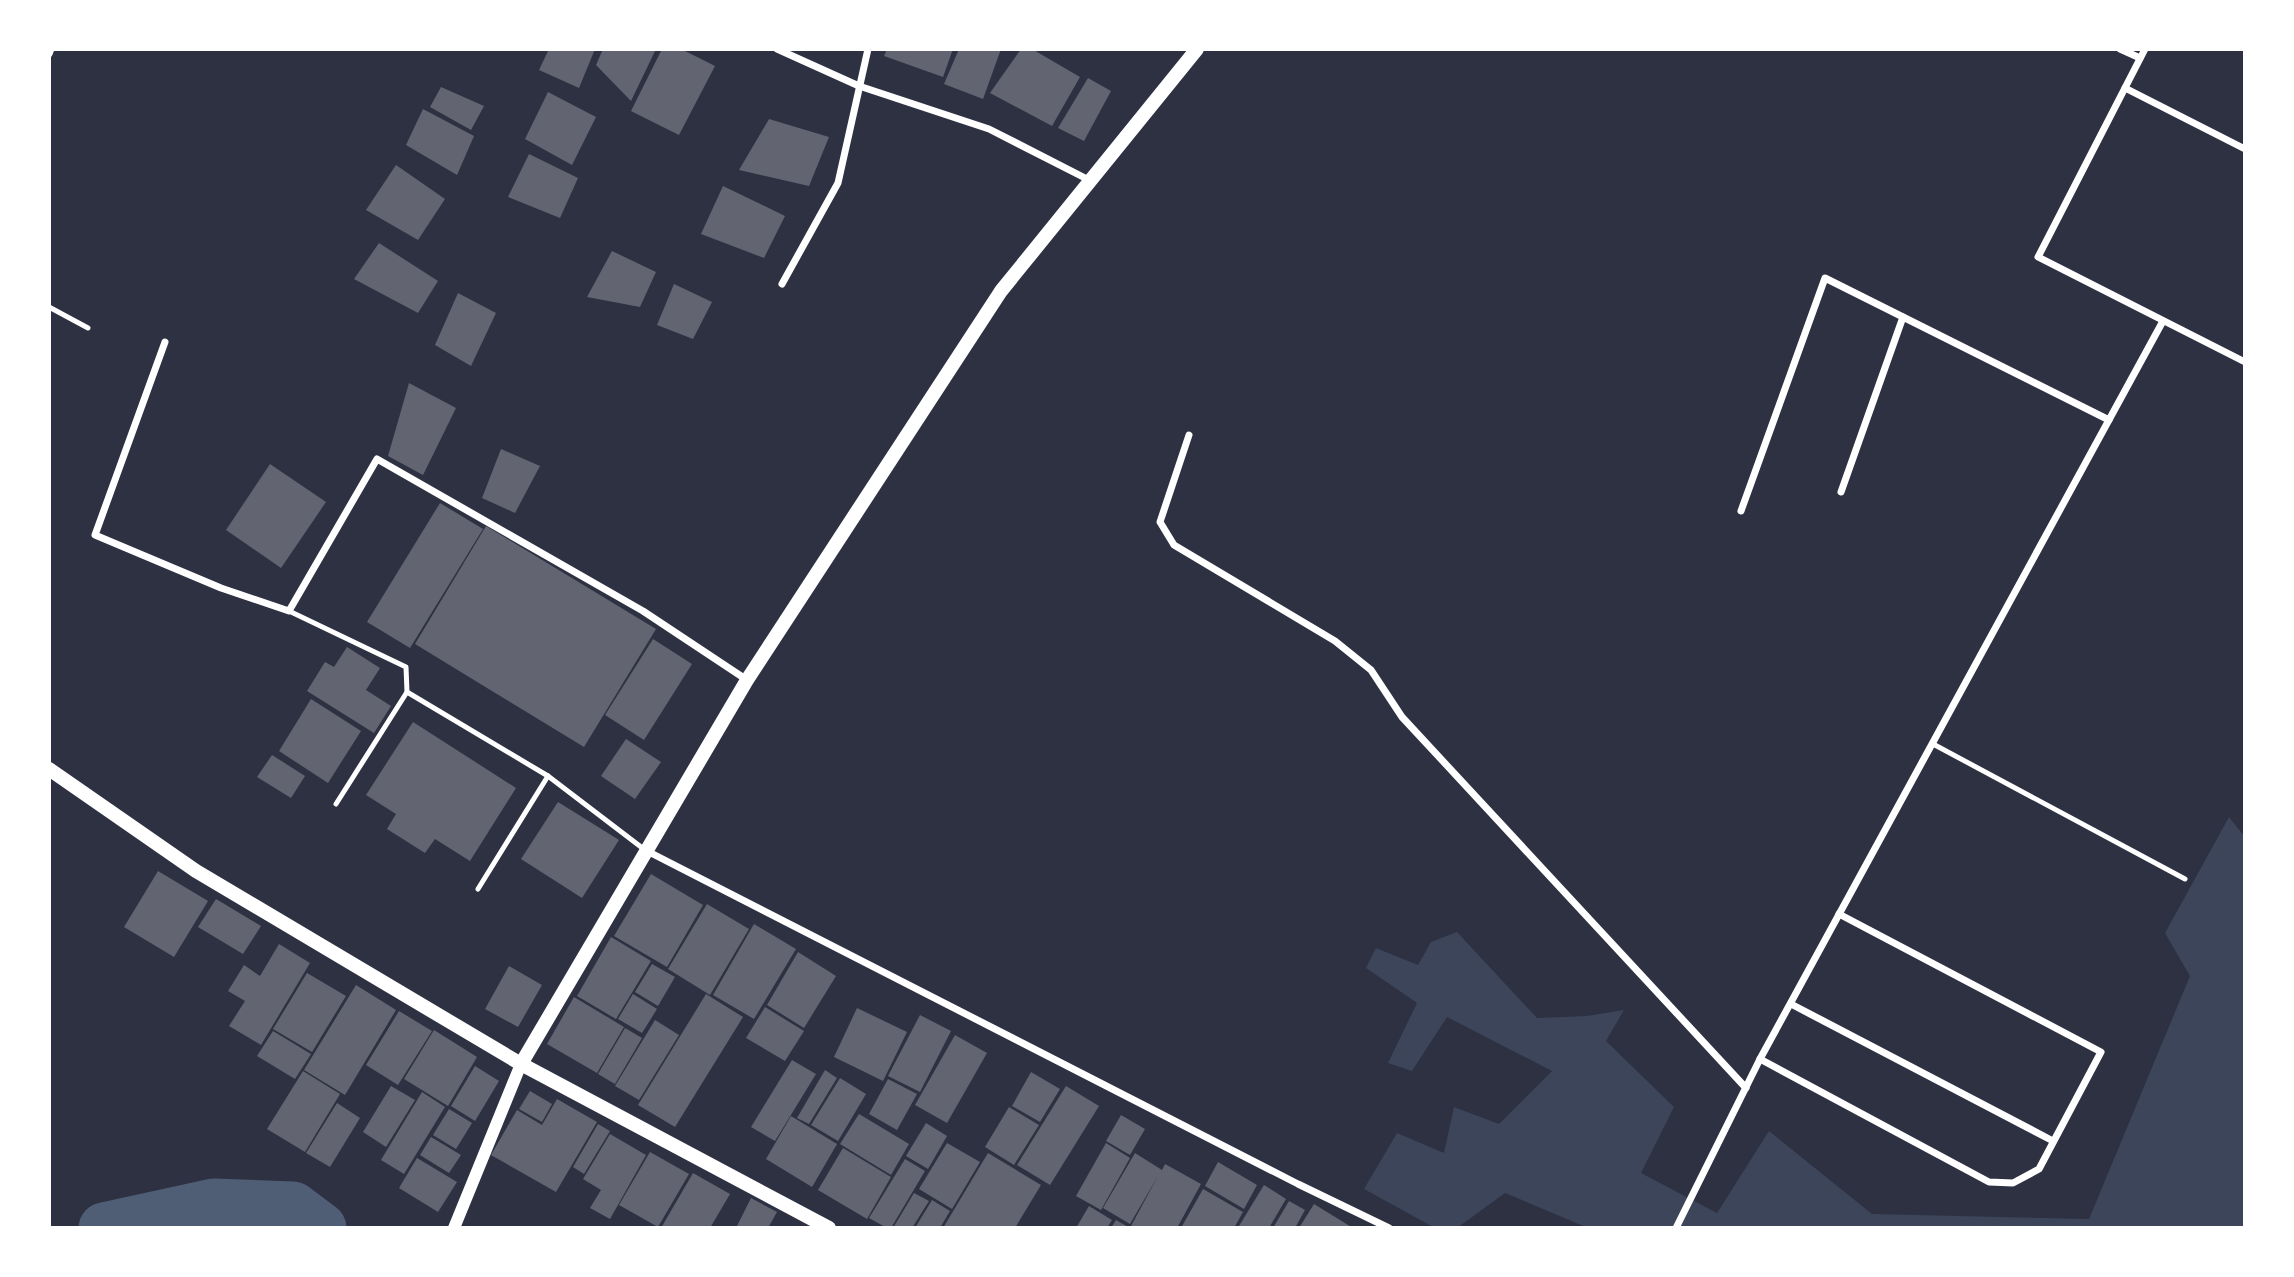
<svg xmlns="http://www.w3.org/2000/svg" width="2294" height="1277" font-family="Raleway,sans-serif">
<style>
.green{fill:#3c4559}
.lines{fill:none;stroke-linecap:round;stroke-linejoin:round}
.river{stroke:#4f5d75;stroke-width:51}
.building{fill:#626471}
.service{stroke:#fff;stroke-width:5}
.minor{stroke:#fff;stroke-width:7}
.tertiary{stroke:#fff;stroke-width:12}
.secondary{stroke:#fff;stroke-width:14}
</style>
<rect width="100%" height="100%" fill="#2d3142"/>
<polygon class="green" points="2229,817 2245,837 2245,1228 1588,1228 1505,1193 1457,1228 1435,1228 1364,1189 1397,1133 1444,1153 1454,1107 1499,1124 1552,1071 1447,1017 1412,1071 1388,1063 1417,1003 1366,968 1376,948 1418,965 1431,942 1457,932 1537,1018 1587,1016 1624,1010 1606,1041 1674,1107 1641,1173 1717,1213 1769,1131 1872,1214 2089,1219 2190,976 2165,933"/>
<g class="lines">
<polyline class="river" points="104,1228 214,1204 293,1207 321,1228"/>
</g>
<g class="building">
<polygon points="549,49 595,49 579,88 539,70"/>
<polygon points="603,49 656,49 631,101 596,65"/>
<polygon points="662,49 681,49 715,66 679,135 631,111"/>
<polygon points="887,49 953,49 943,77 884,56"/>
<polygon points="959,49 1001,49 983,99 944,84"/>
<polygon points="1021,49 1032,49 1080,77 1052,126 990,93"/>
<polygon points="1088,78 1111,91 1084,141 1058,128"/>
<polygon points="441,87 484,106 471,130 430,107"/>
<polygon points="548,92 596,117 572,165 525,139"/>
<polygon points="423,109 474,136 457,175 406,145"/>
<polygon points="769,119 829,137 809,186 739,170"/>
<polygon points="529,154 578,178 560,218 508,197"/>
<polygon points="396,165 445,199 418,240 366,210"/>
<polygon points="723,186 785,216 764,258 701,234"/>
<polygon points="379,243 438,281 418,313 354,279"/>
<polygon points="612,251 656,272 640,307 587,297"/>
<polygon points="674,284 712,302 693,339 657,325"/>
<polygon points="458,293 496,313 471,366 435,345"/>
<polygon points="409,383 456,408 423,475 388,456"/>
<polygon points="501,449 540,466 515,513 482,498"/>
<polygon points="270,464 326,502 281,568 226,530"/>
<polygon points="440,503 483,529 410,648 367,622"/>
<polygon points="486,526 656,629 584,747 415,644"/>
<polygon points="653,639 692,664 644,740 605,715"/>
<polygon points="347,647 380,668 366,690 391,706 374,733 307,691 325,662 334,667"/>
<polygon points="311,699 361,731 328,783 279,751"/>
<polygon points="413,722 516,788 470,861 435,839 425,853 387,829 396,814 366,795"/>
<polygon points="626,739 661,762 635,799 601,776"/>
<polygon points="272,755 305,776 291,798 257,777"/>
<polygon points="558,802 619,840 582,898 521,859"/>
<polygon points="158,871 208,901 174,957 124,927"/>
<polygon points="651,874 703,905 667,967 614,936"/>
<polygon points="216,899 261,926 243,954 198,927"/>
<polygon points="707,904 749,929 710,995 668,969"/>
<polygon points="754,924 796,949 754,1019 713,995"/>
<polygon points="611,937 651,961 616,1019 577,996"/>
<polygon points="279,944 310,963 261,1045 229,1026 245,1001 228,991 244,965 260,976"/>
<polygon points="798,952 836,976 804,1028 767,1005"/>
<polygon points="652,964 675,977 658,1006 635,992"/>
<polygon points="509,966 542,985 518,1027 485,1009"/>
<polygon points="307,973 346,996 312,1052 273,1029"/>
<polygon points="356,985 396,1010 345,1095 304,1070"/>
<polygon points="633,994 657,1009 642,1033 618,1019"/>
<polygon points="706,994 743,1017 675,1127 638,1105"/>
<polygon points="574,997 624,1027 597,1073 547,1044"/>
<polygon points="765,1007 804,1031 785,1061 746,1038"/>
<polygon points="857,1008 907,1032 883,1081 834,1057"/>
<polygon points="399,1011 432,1031 398,1085 366,1065"/>
<polygon points="920,1015 951,1031 920,1092 888,1076"/>
<polygon points="655,1020 679,1035 639,1100 615,1086"/>
<polygon points="625,1028 642,1038 615,1084 598,1074"/>
<polygon points="434,1030 477,1057 448,1106 404,1079"/>
<polygon points="273,1031 311,1054 295,1079 257,1056"/>
<polygon points="955,1035 987,1053 947,1123 915,1105"/>
<polygon points="792,1060 816,1074 775,1141 751,1127"/>
<polygon points="475,1066 499,1081 475,1121 451,1106"/>
<polygon points="825,1070 837,1078 809,1124 797,1118"/>
<polygon points="303,1071 340,1094 305,1152 267,1129"/>
<polygon points="1031,1072 1060,1089 1040,1122 1012,1106"/>
<polygon points="840,1078 866,1094 838,1141 811,1125"/>
<polygon points="888,1079 917,1094 897,1130 869,1114"/>
<polygon points="391,1086 415,1100 386,1147 363,1132"/>
<polygon points="1066,1086 1099,1106 1050,1185 1017,1165"/>
<polygon points="530,1091 552,1104 542,1122 519,1109"/>
<polygon points="422,1092 445,1107 404,1174 381,1160"/>
<polygon points="557,1099 597,1122 556,1192 491,1155 517,1110 542,1125"/>
<polygon points="337,1103 360,1118 330,1167 306,1153"/>
<polygon points="1009,1107 1039,1125 1014,1165 985,1147"/>
<polygon points="449,1109 472,1123 456,1149 433,1135"/>
<polygon points="859,1114 909,1144 891,1175 840,1144"/>
<polygon points="1121,1115 1145,1129 1130,1155 1106,1141"/>
<polygon points="791,1116 837,1144 812,1187 766,1159"/>
<polygon points="926,1123 947,1136 928,1169 906,1156"/>
<polygon points="598,1124 610,1131 584,1174 573,1167"/>
<polygon points="610,1134 646,1155 610,1219 590,1208 601,1190 583,1179"/>
<polygon points="431,1137 461,1155 449,1173 420,1155"/>
<polygon points="947,1143 980,1162 952,1209 919,1189"/>
<polygon points="1106,1143 1130,1158 1101,1210 1076,1196"/>
<polygon points="843,1148 891,1177 867,1219 818,1190"/>
<polygon points="650,1152 689,1174 658,1227 619,1205"/>
<polygon points="988,1153 1041,1185 1015,1228 943,1228"/>
<polygon points="1135,1153 1162,1170 1165,1164 1201,1184 1177,1228 1134,1228 1131,1226 1158,1176 1130,1224 1103,1208"/>
<polygon points="417,1158 457,1182 438,1212 399,1188"/>
<polygon points="905,1159 925,1171 891,1228 887,1228 869,1218"/>
<polygon points="1218,1162 1257,1185 1244,1209 1205,1186"/>
<polygon points="693,1173 730,1194 710,1228 661,1228"/>
<polygon points="1264,1185 1286,1199 1269,1228 1242,1228 1239,1226"/>
<polygon points="1203,1189 1243,1212 1234,1228 1181,1228"/>
<polygon points="914,1193 929,1201 912,1228 893,1228"/>
<polygon points="751,1198 777,1212 768,1228 736,1228"/>
<polygon points="932,1200 950,1211 940,1228 915,1228"/>
<polygon points="1289,1201 1305,1210 1295,1228 1273,1228"/>
<polygon points="1314,1204 1353,1228 1299,1228"/>
<polygon points="1089,1206 1112,1220 1107,1228 1076,1228"/>
<polygon points="1116,1220 1130,1228 1111,1228"/>
</g>
<g class="lines">
<g class="service">
<polyline points="49,307 88,328"/>
<polyline points="289,611 406,667 407,692 548,776 645,850"/>
<polyline points="1933,744 2185,879"/>
<polyline points="336,804 407,692"/>
<polyline points="478,889 548,776"/>
</g>
<g class="minor">
<polyline points="777,49 859,86 989,129 1089,180"/>
<polyline points="2120,49 2140,58"/>
<polyline points="2145,49 2038,257 2245,362"/>
<polyline points="49,54 51,49"/>
<polyline points="2125,88 2245,149"/>
<polyline points="782,284 838,183 868,49"/>
<polyline points="165,342 95,535 221,588 289,611 377,459 643,611 747,680"/>
<polyline points="1189,435 1160,522 1174,545 1335,641 1371,670 1402,717 1746,1088"/>
<polyline points="1841,492 1903,317"/>
<polyline points="1741,511 1825,278 2109,420"/>
<polyline points="647,851 1298,1184 1389,1228"/>
<polyline points="1791,1004 2053,1141"/>
<polyline points="1760,1059 1989,1182 2013,1183 2039,1169 2101,1052 1839,914"/>
<polyline points="1676,1228 1760,1059 2163,321"/>
</g>
<polyline class="tertiary" points="454,1228 521,1064"/>
<g class="secondary">
<polyline points="49,769 196,871 521,1064 829,1228"/>
<polyline points="521,1064 747,680 1001,291 1197,49"/>
</g>
</g>
<rect width="2294" height="1277" fill="none" stroke="#ffffff" stroke-width="102"/>
</svg>
